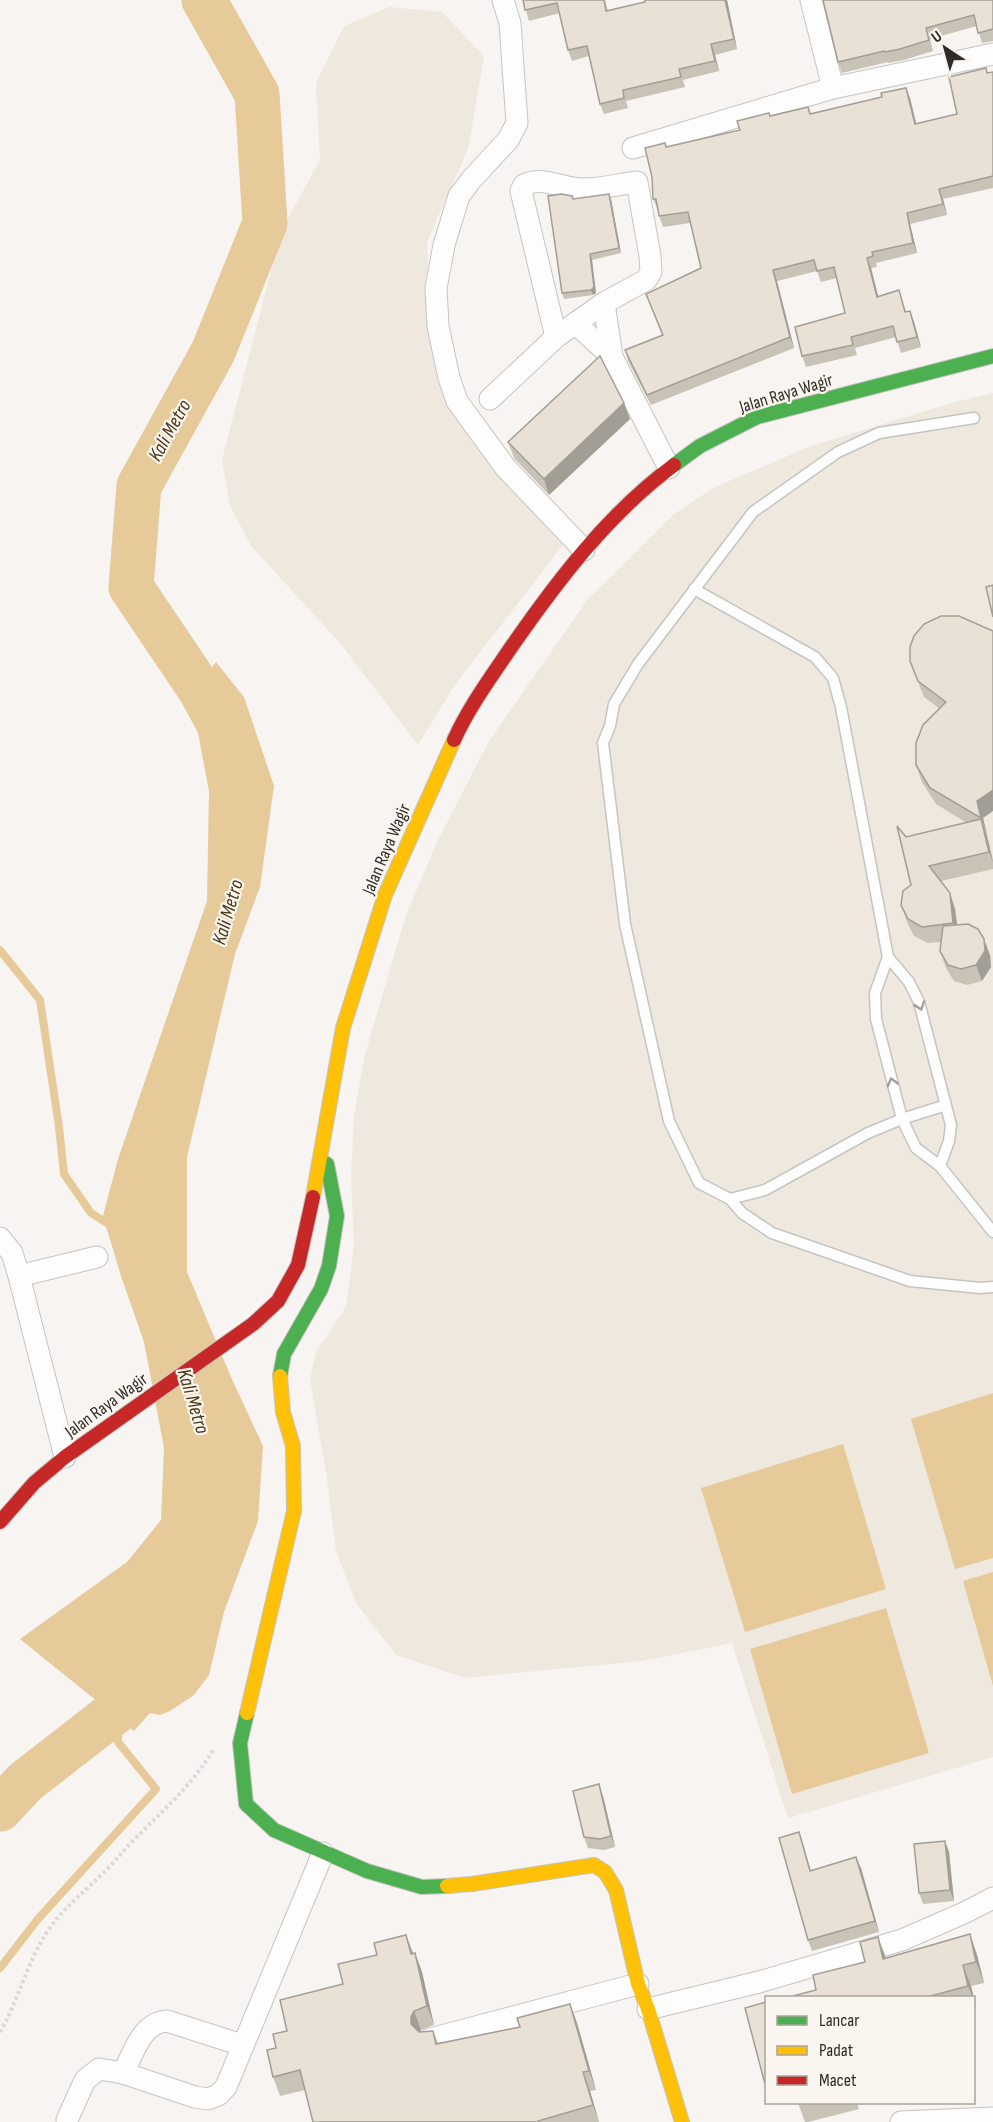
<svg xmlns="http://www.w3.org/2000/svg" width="993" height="2122" font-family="'Sofia Sans Condensed',sans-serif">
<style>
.built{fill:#eee8df}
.water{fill:#e7ca9a}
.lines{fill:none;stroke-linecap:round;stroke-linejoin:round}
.stream{stroke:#e7ca9a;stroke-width:8}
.river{stroke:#e7ca9a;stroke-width:45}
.lane-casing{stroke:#c6c4c1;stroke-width:13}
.street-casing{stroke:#c6c4c1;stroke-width:23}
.fast-casing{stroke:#c6c4c1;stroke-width:16}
.slow-casing{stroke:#c6c4c1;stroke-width:16}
.jam-casing{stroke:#c6c4c1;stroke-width:16}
.path{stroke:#dbdad8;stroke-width:4;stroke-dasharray:3 3;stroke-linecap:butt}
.lane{stroke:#fefdfd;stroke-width:10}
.street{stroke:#fefdfd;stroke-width:21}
.fast{stroke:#4caf50;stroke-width:14}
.slow{stroke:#ffc107;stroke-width:14}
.jam{stroke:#c62828;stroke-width:14}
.wall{fill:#c8c2b7}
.shaded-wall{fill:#a39e95}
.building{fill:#e9e1d5;stroke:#a39e95;stroke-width:1.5}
.oneway{stroke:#a09f9e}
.labels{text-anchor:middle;stroke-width:4.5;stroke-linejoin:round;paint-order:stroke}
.street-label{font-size:18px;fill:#2e2c29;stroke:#faf5ee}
.water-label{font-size:20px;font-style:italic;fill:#483719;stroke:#faf5ee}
</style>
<rect width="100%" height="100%" fill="#f7f4f1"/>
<g class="built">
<polygon points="389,7 442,12 484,56 468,149 427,242 428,280 447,403 566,541 454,686 418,745 340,643 252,547 230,506 222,460 282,229 320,160 316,83 344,26"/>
<polygon points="993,393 993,1757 788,1818 732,1643 642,1661 465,1678 396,1655 356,1603 336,1551 327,1479 310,1379 316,1352 346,1307 354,1245 351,1177 354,1115 365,1055 405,918 436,844 489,741 588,599 673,515 713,488 811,446 955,402"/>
</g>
<g class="water">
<polygon points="216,662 244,697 274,786 260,887 235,954 187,1157 187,1272 231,1377 263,1446 258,1521 224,1612 209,1675 194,1695 170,1711 160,1715 150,1713 134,1731 20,1639 127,1562 161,1520 164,1448 144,1342 121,1276 103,1216 118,1159 207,901 209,791 191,696"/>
<polygon points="993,1393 993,1558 955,1569 911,1419"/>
<polygon points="843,1444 886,1589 745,1632 701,1488"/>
<polygon points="993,1572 993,1686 963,1581"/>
<polygon points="886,1608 929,1753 792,1794 750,1649"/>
</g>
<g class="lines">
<g class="stream">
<polyline points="0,950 40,1000 59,1127 64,1174 91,1213 113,1227"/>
<polyline points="0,1968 38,1919 156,1789 118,1742 119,1709"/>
</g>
<g class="river">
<polyline points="204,0 257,94 265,223 213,352 139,486 131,587 201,691 228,741"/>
<polyline points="0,1809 25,1782 119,1709 144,1661"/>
</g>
<defs>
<g id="lane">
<polyline points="694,589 815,657 833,678 841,707 888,957 909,982 919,1002 951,1125 949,1141 940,1166"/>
<polyline points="888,957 875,993 876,1019 902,1119 916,1148 940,1166 993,1232"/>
<polyline points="946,1105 902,1119 868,1133 765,1190 730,1199 699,1183 669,1121 625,924 603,743 610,726 614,704 638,664 753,512 838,452 879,433 974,418"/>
<polyline points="730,1199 742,1213 772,1233 910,1281 980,1288 993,1287"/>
</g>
<g id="street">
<polyline points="503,0 510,23 517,123 508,140 471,180 459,196 444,245 436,288 438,326 449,378 457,401 505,467 584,550"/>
<polyline points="811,0 833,88"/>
<polyline points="633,148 833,88 993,54"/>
<polyline points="604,303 612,357 669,468"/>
<polyline points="575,323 612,357"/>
<path d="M490,399l66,-62 -35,-146 3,-6c21,-10 39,5 60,4 18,0 36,-5 53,-7l13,74 1,16 -5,8 -42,23 -48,34"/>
<polyline points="0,1238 12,1253 19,1276 65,1457"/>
<polyline points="19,1276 97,1257"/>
<polyline points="648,2009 759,1982 902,1940 966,1912 993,1898"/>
<polyline points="430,2039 638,1984"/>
<path d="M123,2073c10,-19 19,-51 44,-52l75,24"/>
<polyline points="67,2120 85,2080 99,2069 123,2073 195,2097 208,2099 218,2095 226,2087 323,1853"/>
<polyline points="901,2122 993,2118"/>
</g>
<g id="fast">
<polyline points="674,465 700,446 757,417 993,356"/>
<polyline points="280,1376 284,1354 321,1289 329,1266 337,1216 327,1164"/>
<polyline points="247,1713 240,1743 246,1804 274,1830 367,1871 422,1887 447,1886"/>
</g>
<g id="slow">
<polyline points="313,1197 343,1028 385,895 454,740"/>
<polyline points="247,1713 294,1511 293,1446 283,1412 280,1376"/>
<polyline points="447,1886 472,1884 594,1865 605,1872 616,1890 638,1984 648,2009 682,2122"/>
</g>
<g id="jam">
<path d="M454,740c15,-33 37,-63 58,-94 46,-66 96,-132 162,-181"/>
<polyline points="0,1522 34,1483 65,1457 253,1324 278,1301 298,1265 313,1197"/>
</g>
</defs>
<use href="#lane" class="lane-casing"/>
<use href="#street" class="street-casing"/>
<use href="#fast" class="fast-casing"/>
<use href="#slow" class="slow-casing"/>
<use href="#jam" class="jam-casing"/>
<path class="path" d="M0,2032c20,-34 28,-75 52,-107 14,-19 32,-33 48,-49 11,-10 19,-20 28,-30 30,-31 63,-59 85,-96"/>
<use href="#lane" class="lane"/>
<use href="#street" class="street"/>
<use href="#fast" class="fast"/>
<use href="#slow" class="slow"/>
<use href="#jam" class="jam"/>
</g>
<g class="wall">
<polygon points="523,0 605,0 608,11 727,0 737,49 715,55 719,71 683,80 685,87 626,101 628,108 604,114 600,104 589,56 572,61 568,50 560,13 529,21"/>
<polygon points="993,0 993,41 982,43 977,26 930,39 933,51 904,60 888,63 888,62 842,73 838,62"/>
<polygon points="993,72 993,188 943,199 947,215 910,224 917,253 876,263 877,267 871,268 878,296 899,290 906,312 910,311 914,322 921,347 901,353 896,337 855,348 857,355 806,367 802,356 845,313 837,278 821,282 817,271 777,281 794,348 651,405 628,361 625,350 662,335 646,294 701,268 690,223 663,227 659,216 658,210 653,199 666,147 740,130 770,116 808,107 811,114 910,98 916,124 957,114 988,73"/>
<polygon points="609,194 611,199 621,253 592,260 596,293 593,295 564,299 562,293 573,199"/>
<polygon points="624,403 630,419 549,495 514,458 508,442"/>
<polygon points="924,624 983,818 993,860 993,869 941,881 950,893 955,909 957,925 990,955 991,967 982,981 967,985 954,981 946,968 940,951 941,942 928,943 914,936 907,922 901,905 911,885 906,837 967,823 936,804 922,782 916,765 940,709 924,697 910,661"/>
<polygon points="603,1796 615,1847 604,1850 588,1848 584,1837"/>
<polygon points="799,1832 811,1871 861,1868 879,1932 812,1951 808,1940"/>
<polygon points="945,1841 949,1852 954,1901 923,1904 919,1893"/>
<polygon points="970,1934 977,1955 984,1983 971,1986 976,2007 974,2008 974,1998 785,1998 816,1990 886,1959"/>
<polygon points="415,1953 422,1972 434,2025 421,2030 420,2032 433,2031 438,2043 520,2027 570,2004 577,2023 596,2090 590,2091 599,2122 313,2122 305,2090 280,2096 273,2077 276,2048 287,2031 343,1984"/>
<polygon points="798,2103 857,2103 859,2109 808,2122 805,2122"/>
</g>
<g class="shaded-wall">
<polygon points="725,0 727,0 737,49 734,39"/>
<polygon points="711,44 715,55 719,71 715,61"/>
<polygon points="906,88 910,98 919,135 915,124"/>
<polygon points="939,189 943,199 947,215 943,204"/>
<polygon points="609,194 611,199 621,253 619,248"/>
<polygon points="907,213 910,224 917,253 913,243"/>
<polygon points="590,254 592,260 596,293 593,295 591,290"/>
<polygon points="867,258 871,268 881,307 877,297"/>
<polygon points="773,270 777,281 794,348 790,337"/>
<polygon points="910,311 914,322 921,347 917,337"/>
<polygon points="624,403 630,419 549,495 544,479"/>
<polygon points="993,790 993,811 983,818 987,834 981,818 977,801"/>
<polygon points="981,819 987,836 993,863 989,852"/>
<polygon points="950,893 955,909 959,939 953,923"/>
<polygon points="984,939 990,955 991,967 982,981 976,965"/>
<polygon points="599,1784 603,1796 615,1847 611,1836"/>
<polygon points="799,1832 803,1844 814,1883 810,1871"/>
<polygon points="945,1841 949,1852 954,1901 950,1890"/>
<polygon points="856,1857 861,1868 879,1932 875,1921"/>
<polygon points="970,1934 977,1955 984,1983 976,1962"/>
<polygon points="406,1935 413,1953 411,1954"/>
<polygon points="878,1937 886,1958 891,1981 883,1959"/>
<polygon points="415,1953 422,1972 434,2025 427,2006"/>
<polygon points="963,1965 971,1986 976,2007 974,1998 973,1998 968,1986"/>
<polygon points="570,2004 577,2023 596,2090 589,2071"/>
<polygon points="414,2011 421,2030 418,2036 411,2024 411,2017"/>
<polygon points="583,2072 590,2091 599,2122 593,2105"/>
</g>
<g class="building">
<polygon points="523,0 604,0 606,11 645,2 645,0 725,0 734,39 711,44 715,61 679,69 681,77 623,90 624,98 600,104 587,46 568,50 557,3 525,10"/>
<polygon points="823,0 993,0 993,29 978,33 974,15 926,28 929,40 900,49 885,52 884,51 838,62"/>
<polygon points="986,68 987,73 993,72 993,176 939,189 943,204 907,213 913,243 872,252 873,256 867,258 877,297 899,290 905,312 910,311 917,337 897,342 893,326 851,337 853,345 802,356 795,327 845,313 834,267 817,271 814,260 773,270 790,337 647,395 625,350 663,335 646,294 701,268 688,212 659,216 656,199 653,199 652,177 645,148 665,143 666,147 740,130 737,121 769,113 770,116 808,107 810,114 882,97 881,93 906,88 915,124 957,114 949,77"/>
<polygon points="561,194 572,196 573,199 609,194 619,248 590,254 594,287 591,290 562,293 548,196"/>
<polygon points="600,356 624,403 544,479 508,442"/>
<polygon points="993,585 993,617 986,587"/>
<polygon points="941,616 959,616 993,631 993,790 977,801 981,818 930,788 916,765 916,743 923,725 946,702 918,681 910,661 910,647 914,636 924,624"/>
<polygon points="981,819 989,852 929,866 950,893 953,923 922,927 908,919 901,905 903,891 911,885 897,826 906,837"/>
<polygon points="968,924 978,929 984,939 985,951 976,965 961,969 948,965 940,951 943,926"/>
<polygon points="599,1784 611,1836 600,1839 584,1837 573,1791"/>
<polygon points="799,1832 810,1871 856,1857 875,1921 808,1940 779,1838"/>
<polygon points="945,1841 950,1890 919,1893 914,1844"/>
<polygon points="970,1934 976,1962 963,1965 968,1986 923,1998 785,1998 816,1990 813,1975 865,1962 860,1942 878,1937 883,1959"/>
<polygon points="406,1935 411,1954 415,1953 427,2006 414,2011 411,2017 411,2024 419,2032 433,2031 436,2044 520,2027 517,2018 570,2004 589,2071 583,2072 593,2105 538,2121 538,2122 313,2122 300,2070 273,2077 267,2050 276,2048 273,2034 287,2031 280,2000 343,1984 338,1964 377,1955 374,1943"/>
<polygon points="766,2002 766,2083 765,2084 745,2008"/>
</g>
<defs><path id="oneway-chevron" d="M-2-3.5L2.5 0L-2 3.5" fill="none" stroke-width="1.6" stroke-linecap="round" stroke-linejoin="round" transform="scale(1.5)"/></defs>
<g class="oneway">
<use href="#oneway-chevron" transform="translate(920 1006) rotate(71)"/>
<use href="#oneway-chevron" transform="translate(892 1082) rotate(-105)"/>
</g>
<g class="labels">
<g class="street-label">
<text transform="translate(786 393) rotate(-17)" y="6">Jalan Raya Wagir</text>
<text transform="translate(386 849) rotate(-67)" y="6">Jalan Raya Wagir</text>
<text transform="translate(106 1405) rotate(-36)" y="6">Jalan Raya Wagir</text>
</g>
<g class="water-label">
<text transform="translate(169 430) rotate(-61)" y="7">Kali Metro</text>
<text transform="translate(227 912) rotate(-74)" y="7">Kali Metro</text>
<text transform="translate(194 1401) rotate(73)" y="7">Kali Metro</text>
</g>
</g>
<rect x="765" y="1996" width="210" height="108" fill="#faf5ee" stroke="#a8a59f" stroke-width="1.5"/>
<rect x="777" y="2016" width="30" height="9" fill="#4caf50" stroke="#a8a59f" stroke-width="1.5"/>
<text x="819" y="2026" font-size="18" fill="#2e2c29">Lancar</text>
<rect x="777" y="2046" width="30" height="9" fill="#ffc107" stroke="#a8a59f" stroke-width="1.5"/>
<text x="819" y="2056" font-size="18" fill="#2e2c29">Padat</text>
<rect x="777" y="2076" width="30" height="9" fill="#c62828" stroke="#a8a59f" stroke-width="1.5"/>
<text x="819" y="2086" font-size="18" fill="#2e2c29">Macet</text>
<g transform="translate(945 48) rotate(324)" stroke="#faf5ee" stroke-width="4.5" paint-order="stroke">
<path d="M0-4.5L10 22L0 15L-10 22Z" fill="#2e2c29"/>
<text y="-9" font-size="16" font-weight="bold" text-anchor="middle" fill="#2e2c29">U</text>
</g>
</svg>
